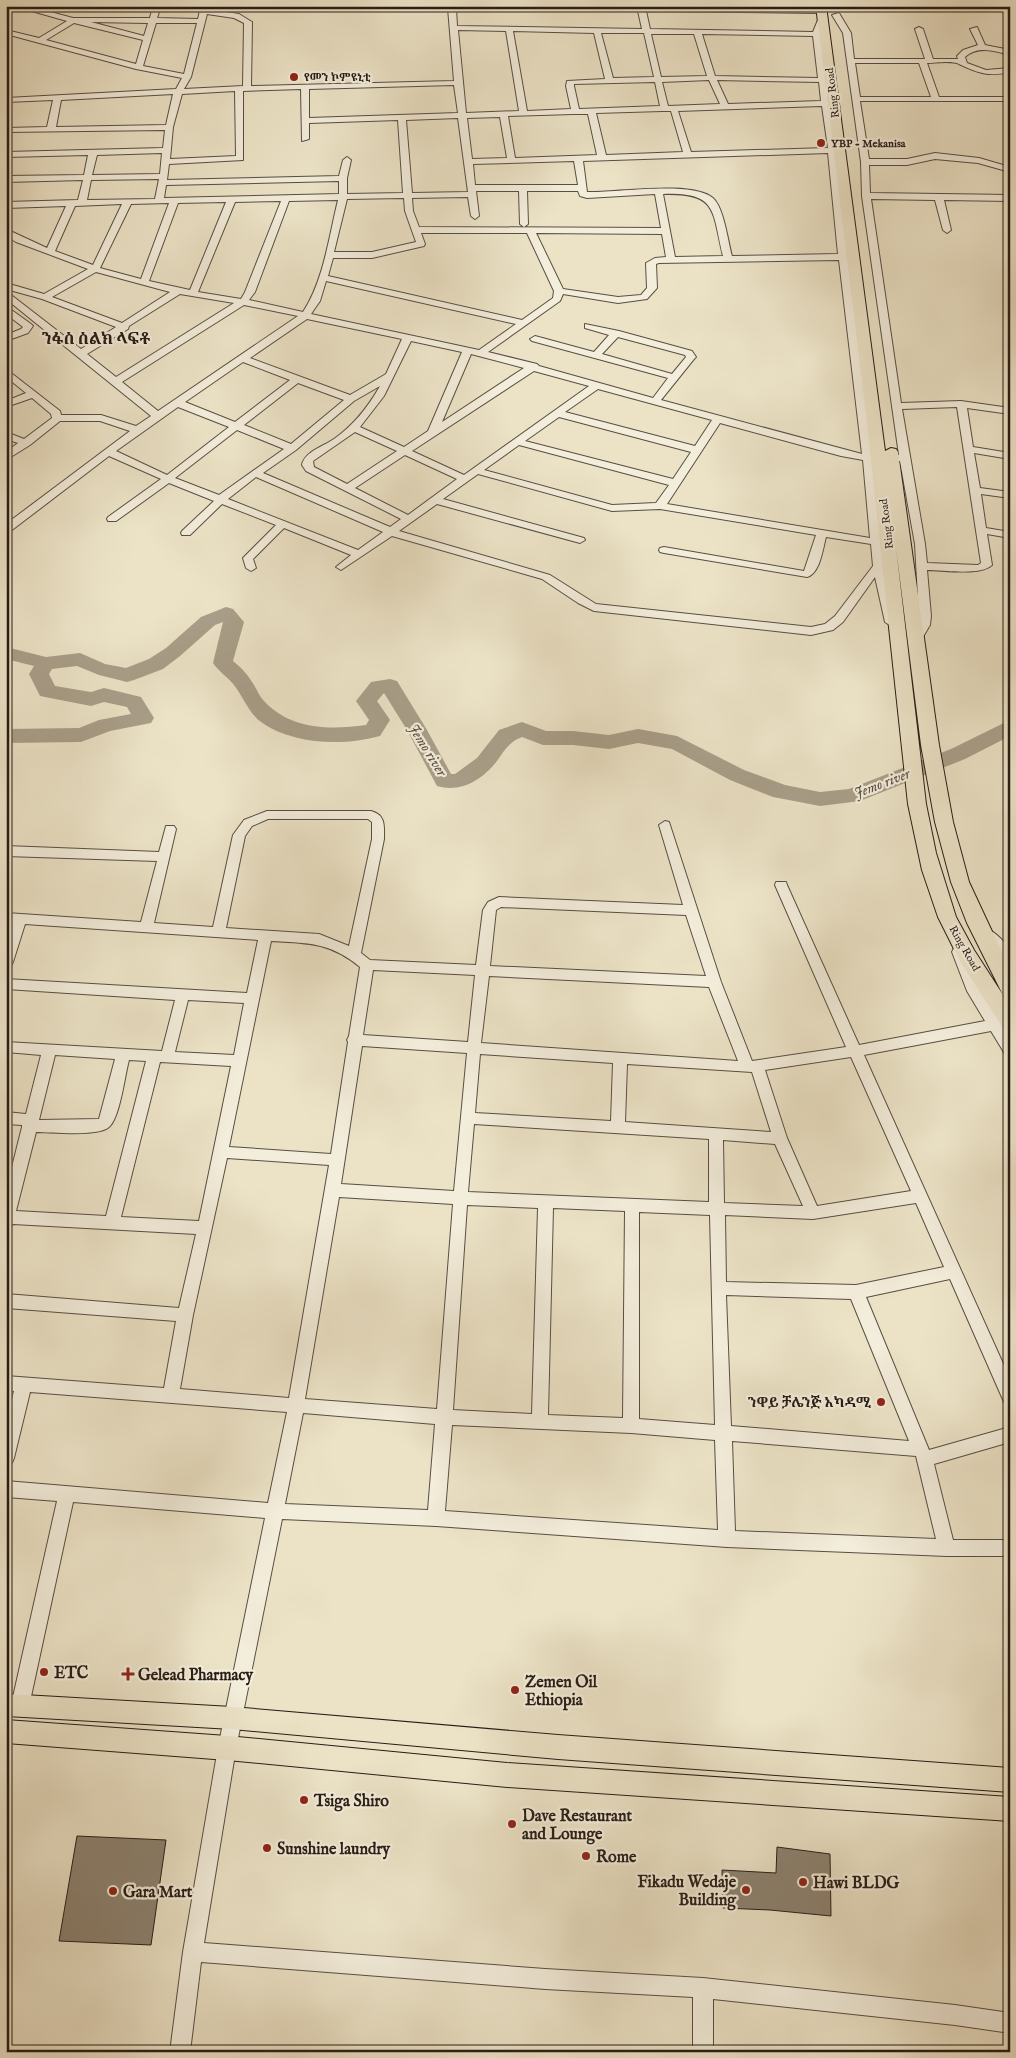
<svg xmlns="http://www.w3.org/2000/svg" width="1016" height="2058" font-family="'IM FELL English','Noto Serif Ethiopic',serif">
<style>
.lines{fill:none;stroke-linecap:round;stroke-linejoin:round}
.river{fill:#a99f8a;fill-rule:evenodd}
.building{fill:#8d8372;stroke:#271c15}
.minor-casing{stroke:#584e42;stroke-width:2}
.major-casing{stroke:#271c15;stroke-width:2}
.highway-casing{stroke:#271c15;stroke-width:2}
.minor{fill:#f3eddb;fill-rule:evenodd}
.major{fill:#ece3c7;fill-rule:evenodd}
.highway{fill:#ece3c7;fill-rule:evenodd}
.poi-dot{fill:#8f2418;stroke:#f3eddb;stroke-width:2}
.labels{text-anchor:middle;stroke-width:4.5;stroke-linejoin:round;paint-order:stroke}
.far-poi-label{font-size:11px;font-weight:bold;fill:#271c15;stroke:#f3eddb;text-anchor:start}
.far-street-label{font-size:11px;fill:#271c15;stroke:#f3eddb}
.poi-label{font-size:14px;font-weight:bold;fill:#271c15;stroke:#f3eddb;text-anchor:end}
.water-label{font-size:15px;font-style:italic;fill:#5b5044;stroke:#f3eddb}
.far-district-label{font-size:16px;font-weight:bold;fill:#271c15;stroke:#f3eddb}
.near-poi-label{font-size:16px;font-weight:bold;fill:#271c15;stroke:#f3eddb;text-anchor:start}
</style>
<rect width="100%" height="100%" fill="#ece3c7"/>
<filter id="stains"><feTurbulence type="fractalNoise" baseFrequency=".004" numOctaves="4"/><feColorMatrix values="0 0 0 0 .2 0 0 0 0 .09 0 0 0 0 .02 0 0 0 .5 -.17"/></filter>
<radialGradient id="worn" r=".72"><stop offset=".6" stop-color="#630" stop-opacity="0"/><stop offset="1" stop-color="#630" stop-opacity=".3"/></radialGradient>
<g class="lines">
<path class="river" d="M226,607l7,2 11,13 -11,39c9,7 15,14 21,24 3,5 6,12 10,16 27,29 66,29 102,24l3,-5 -13,-19 15,-19 19,-3 7,2 30,49 24,44h4l22,-16 22,-28 23,-8 24,9h27l36,4 29,-6 39,7 67,34 41,15 35,7 29,-3 102,-40 59,-29v16l-45,23 -105,42 -40,5 -47,-9 -43,-17 -58,-31 -34,-6 -29,6 -36,-4h-30l-21,-8c-12,4 -18,14 -25,24 -15,19 -36,32 -60,25l-30,-56 -23,-37 -7,8 13,19 -10,16c-36,10 -87,9 -119,-14 -13,-10 -17,-24 -27,-37 -6,-8 -15,-13 -21,-22l10,-41 -8,3 -35,31 -17,13 -29,11 -7,2 -28,-7 -22,-9 -25,3 -3,5 6,12 36,6 13,-4 37,9 13,21 -3,5 -41,8 -29,11 -75,1v-14l73,-1 20,-8 32,-6 -4,-7 -23,-5 -13,4 -51,-10 -11,-22 5,-8 -28,-7v-12l40,10 34,-4 25,11 21,4 23,-9 17,-11 35,-31z"/>
</g>
<g class="building">
<polygon points="77,1836 166,1840 151,1945 59,1941"/>
<polygon points="777,1847 830,1854 831,1916 770,1910 723,1908 722,1870 776,1873"/>
</g>
<g class="lines">
<defs>
<g id="minor">
<path d="M14,6h14l45,12h77l3,-12h8l-4,12 41,1 3,-13h8l-1,3 31,5 13,8 -1,64 203,-5 -6,-73 -5,-2h202l180,3v4h-3l-176,-2 4,18 163,3 7,-17 7,2 -7,17c20,139 35,281 52,421h27l-37,-259 -1,-34 -18,-129 -11,-18 7,-2 12,20 3,26h71l-10,-30 4,-2 4,2 10,30h25l-1,-3 6,-6 15,-5 -8,-16 7,-2 8,18 25,5v5c-15,-4 -32,-10 -45,2l2,6 19,7 24,-2v4c-22,5 -32,1 -51,-8 -7,-4 -24,-1 -32,-1l12,34h71v4h-150l9,58h38l28,-6 44,5 31,9v5l-32,-9 -43,-4 -28,6h-38l1,28 140,2v6l-66,-1 7,30 -4,3 -4,-3 -8,-30 -64,-1 30,204 60,-2 49,7v6l-43,-6 6,39 37,6v6l-36,-6 6,35 30,4v6l-29,-4 5,34 24,4v6l-23,-4 5,31c-11,11 -49,5 -65,5l4,46 -1,9 -10,17 -4,1 -6,-4 8,-14 1,-9 -4,-72 -15,-83h-27l10,105 14,56 -6,4 -6,-4 -10,-45 -32,45 -10,8 -22,5 -217,-24 -16,-8 -36,-24 -150,-43 -51,34 -5,-3 15,-12 -67,-27 -31,31 3,9 -5,3 -5,-3 -3,-10 33,-33 -54,-21 -32,31h-8l-1,-2 1,-2 32,-30 -45,-18 -53,38h-8l-1,-2 1,-2 53,-38 -52,-23 -97,74 -6,1v-7l124,-93 -30,-10h-40l-30,24 -24,15v-8l12,-9 -12,-4v-7l18,7 28,-21 -1,-4 -19,-16 -26,9v-6l20,-8 -20,-16v-8l54,42 1,4h40l35,11 15,-10 -145,-117v-8l75,58 35,-22 -74,-28 -36,-10v-6l38,11 44,-25 -72,-27 -10,-6v-7l41,19 19,-42 -60,2v-6l72,-2 5,-20 -77,2v-6l78,-1 4,-20 -82,2v-5l157,-4 2,-18 -159,2v-4l41,-1 6,-27 -47,2v-4l170,-9 6,-11 -46,-9 -130,-35v-4l33,8 28,-17zM456,8l182,3 4,18 -185,-3zM207,14l27,4 10,5 -1,63 -59,3 7,-12zM91,22l57,1 -4,13zM74,23l69,17 -7,24 -90,-24zM156,23h41l-13,51 -41,-8zM458,30l48,1 13,80 -53,2zM513,31l81,2 11,46 -38,2 -1,5 5,23 -44,2zM601,33h43l10,44 -41,1zM651,34h43l13,42 -46,1zM702,34l111,2 5,42 -103,-2zM855,63h64l12,34h-71zM709,80l11,24 -52,2 -6,-24zM717,80l102,2 2,19 -93,3zM655,82l5,24 -81,3 -5,-23v-2zM454,85l4,28 -149,5v-29zM301,89l1,52 7,-2v-16l89,-3 5,73 -56,1v-16l4,-18 -4,-3 -4,3 -4,16 -172,4 2,-16 74,-4v-69zM235,91l1,65 -66,3 3,-32 9,-33zM173,94l-7,31 -110,2 5,-27zM822,106l6,42 -137,4 -13,-41zM662,111h9l12,41 -77,3 -10,-42zM573,114h15l9,41 -82,3 -7,-42zM500,117l7,41 -35,1 -5,-41zM458,118l10,74 -56,1 -6,-73zM162,153l-2,21 -68,1 5,-20zM828,153l10,101 -106,2c-4,-14 -8,-48 -19,-58 -21,-18 -98,-5 -126,-6l-4,-31zM574,161l4,24h-103l-2,-21zM159,179l-4,20 -68,1 4,-20zM339,181v13l-175,4 2,-13zM476,191h43l1,33 4,3 4,-3 -1,-33h51l2,5 7,2 68,-4 6,34 -242,-1 -6,-16 -1,-13 56,-1 3,19 4,3 4,-3zM663,194c55,-2 49,17 60,62l-48,1zM404,198l1,13 11,31 -44,10h-38l13,-53zM338,200c-9,36 -14,80 -35,112l-54,-12 6,-8 34,-91zM281,201l-36,91 -4,7 -43,-7 37,-90zM226,202l-36,88 -41,-9 29,-78zM169,203l-28,76 -41,-11 31,-64zM122,204l-29,61 -38,-14 20,-45zM421,233h106l27,58 -1,7 -31,22 -194,-44 5,-18h39l52,-12 1,-2zM536,233l126,1 4,23 -11,1 -9,5 1,25 -6,7 -23,2 -55,-8zM839,260l23,194 -201,-54 33,-41 2,-2 -4,-6 -73,-20 -34,-7v4l24,7 -15,17 -59,-16 -5,3 2,2 136,37 -15,20 -114,-32 -2,-2 -49,-12 72,-51 3,-7 55,9 29,-4 10,-11 -1,-24 3,-1zM96,272l74,20 -48,31 -70,-26zM326,281l190,43 -37,26 -168,-36 9,-13zM180,294l54,9 -118,74 -29,-23 41,-25 1,-3zM244,305l54,11 -140,95 -36,-29zM307,319l95,20 -16,35 -36,21 -100,-37zM618,337l67,18 1,2 -14,17 -70,-20zM411,341l51,11 -34,79 -24,16 -44,-20 24,-31zM471,354l53,14 -82,54zM243,362l47,18 -55,42 -50,-20zM534,371l55,15 -125,89 -52,-24zM298,383l46,17 -53,44 -47,-19zM380,386c-12,21 -26,39 -46,53 -10,7 -30,13 -32,26l4,6 95,48 -11,8 -127,-54 33,-23 58,-49zM598,389l114,31 -17,26 -130,-34zM178,407l51,20 -62,48 -51,-24zM957,407l24,156 -3,2 -51,-2 -2,-19 -23,-135zM559,417l132,35 -18,27 -148,-38zM720,423l121,33 22,4 7,78 -203,-34zM237,430l47,19 -65,46 -44,-17zM355,432l42,19 -50,33 -33,-17 -1,-6zM519,445l150,40 -13,18 -44,2 -128,-35zM405,455l52,24 -49,36 -53,-27zM478,474l134,37 48,-2 156,26 -12,36 -140,-24 -4,1 -1,2 1,2 4,1 143,24c13,-3 16,-29 19,-40l45,7 2,22 -38,50 -10,8 -14,3 -215,-23 -46,-29 -151,-44 38,-27 143,39 5,-3 -1,-2 -141,-39zM256,477l127,55 -25,18 -130,-51z"/>
<polygon points="6,306 31,324 33,326 28,333 6,341 6,335 21,329 23,327 6,314"/>
<path d="M267,811h104c15,4 13,15 13,28l-23,114 9,7 106,5 7,-55 5,-8 11,-5 184,8 -24,-80 6,-4 4,1 52,160 31,79 94,-14 -71,-162 1,-3h10l1,3 72,160 126,-24 -18,-30 -15,-39 2,-4h10l16,42 30,48v17l-5,-1 -14,-23 -127,24 146,324v25l-6,-2 -54,-123 -84,18 63,153 81,-23v15l-76,22 19,76h57v16h-63l-220,-9 -291,-21 -154,-7 -46,229 -32,195 341,26 158,9 252,27 55,8v20l-55,-8 -242,-26v53h-20v-55l-148,-8 -344,-27 -11,90h-20l13,-100 35,-204 47,-230 -192,-16 -44,204 -3,6 -6,3 -6,-3 -3,-6 46,-205 -51,-4v-16l262,22 19,-91 -257,-20 -16,66 -2,5 -6,3v-42l8,-33 -8,-1v-14l158,12 12,-67 -170,-13v-14l173,14 17,-74 -183,-10 -2,2 -5,2v-37l16,-64v-2l-16,-1v-12l20,2 15,-59 -35,-3v-10l156,9 13,-51 -169,-11v-10l241,14 11,-53 -233,-16 -12,38 -2,4 -5,1v-26l6,-18h-6v-10l135,9 16,-61 -151,-5v-10l153,6 7,-26h8l2,3 -22,94 59,4 20,-92 11,-15zM268,819h100l4,3v17l-23,107 -30,-12 -93,-6 19,-92 7,-10zM501,907l185,8 20,61 -216,-10 6,-56zM271,941c37,2 59,1 89,26l-11,69 -2,4 1,2 -17,112 -102,-7zM373,970l102,5 -7,67 -105,-7zM489,976l220,11 29,74 -257,-18zM188,1000l56,3 -10,52 -59,-3zM362,1046l105,7 -13,138 -113,-7zM480,1054l133,9 -2,58 -136,-8zM55,1055l60,4 -16,60 -60,1zM851,1057l60,134 -94,15 -30,-68 -22,-68zM129,1060l17,1 -40,155 -90,-5 20,-79c15,0 62,5 73,-5 11,-9 16,-53 20,-67zM160,1062l71,4 -32,155 -78,-4zM627,1064l125,8 19,60 -146,-10zM474,1124l235,15v63l-241,-10zM723,1140l52,4 28,62 -79,-3zM227,1158l102,7 -40,233 -109,-9 13,-74zM339,1197l114,7 -16,205 -132,-10zM916,1203l28,64 -88,18 -130,-3 -1,-67 88,4zM467,1205l71,3 -6,206 -79,-4zM553,1208l72,3 -2,207 -75,-3zM639,1212l71,3 5,210 -76,-6zM726,1295l125,4 58,142 -178,-15zM303,1413l132,11 -7,86 -143,-6zM452,1425l179,8 84,7 3,90 -273,-19zM732,1441l184,15 20,83 -201,-8z"/>
<path d="M987,929c8,3 20,14 23,23 1,4 0,11 0,16l-5,-1 -11,-17 -14,-16 2,-3z"/>
</g>
<g id="major">
<polygon points="6,1694 232,1707 558,1735 1010,1768 1010,1792 558,1759 232,1729 6,1716"/>
<polygon points="6,1720 227,1736 507,1763 1010,1797 1010,1821 507,1787 227,1760 6,1743"/>
</g>
<path id="highway" d="M816,6h10l59,445 6,-3 5,1 2,3 41,293 14,77 16,60 41,88v28l-7,-2 7,10v25l-7,-3 -43,-67 -22,-44 -16,-47 -14,-66 -41,-381zM896,548l25,197 14,77 16,60 16,41 36,72 -29,-45 -18,-33 -20,-64 -10,-49z"/>
</defs>
<use href="#minor" class="minor-casing"/>
<use href="#major" class="major-casing"/>
<use href="#highway" class="highway-casing"/>
<use href="#minor" class="minor"/>
<use href="#major" class="major"/>
<use href="#highway" class="highway"/>
</g>
<g class="poi-dot">
<circle cx="294" cy="77" r="5"/>
<circle cx="821" cy="143" r="5"/>
<circle cx="881" cy="1402" r="5"/>
<circle cx="44" cy="1672" r="5"/>
<path d="M125.5 1666.5h5v5h5v5h-5v5h-5v-5h-5v-5h5z"/>
<circle cx="515" cy="1690" r="5"/>
<circle cx="304" cy="1800" r="5"/>
<circle cx="512" cy="1824" r="5"/>
<circle cx="267" cy="1848" r="5"/>
<circle cx="586" cy="1856" r="5"/>
<circle cx="803" cy="1882" r="5"/>
<circle cx="746" cy="1890" r="5"/>
<circle cx="113" cy="1891" r="5"/>
</g>
<g class="labels">
<g class="far-poi-label">
<text x="304" y="81">የመን ኮምዩኒቲ</text>
<text x="831" y="147">YBP - Mekanisa</text>
</g>
<g class="far-street-label">
<text transform="translate(832 93) rotate(-97)" y="4">Ring Road</text>
<text transform="translate(886 524) rotate(-97)" y="4">Ring Road</text>
<text transform="translate(965 948) rotate(60)" y="4">Ring Road</text>
</g>
<g class="poi-label">
<text x="871" y="1407">ንዋይ ቻሌንጅ አካዳሚ</text>
</g>
<g class="water-label">
<text transform="translate(428 750) rotate(58)" y="5">Jemo river</text>
<text transform="translate(882 783) rotate(-21)" y="5">Jemo river</text>
</g>
<g class="far-district-label">
<text x="96" y="344">ንፋስ ስልክ ላፍቶ</text>
</g>
<g class="near-poi-label">
<text x="54" y="1678">ETC</text>
<text x="138" y="1680">Gelead Pharmacy</text>
<text x="525" y="1687">Zemen Oil<tspan x="525" dy="18">Ethiopia</tspan></text>
<text x="314" y="1806">Tsiga Shiro</text>
<text x="522" y="1821">Dave Restaurant<tspan x="522" dy="18">and Lounge</tspan></text>
<text x="277" y="1854">Sunshine laundry</text>
<text x="596" y="1862">Rome</text>
<text x="736" y="1887" text-anchor="end">Fikadu Wedaje<tspan x="736" dy="18">Building</tspan></text>
<text x="813" y="1888">Hawi BLDG</text>
<text x="123" y="1897">Gara Mart</text>
</g>
</g>
<rect width="1016" height="2058" fill="none" stroke="#ece3c7" stroke-width="25"/>
<rect x="8" y="8" width="1001" height="2043" fill="none" stroke="#271c15" stroke-width="2.5"/>
<rect x="12" y="12" width="991" height="2033" fill="none" stroke="#271c15"/>
<rect width="100%" height="100%" filter="url(#stains)"/>
<rect width="100%" height="100%" fill="url(#worn)"/>
</svg>
